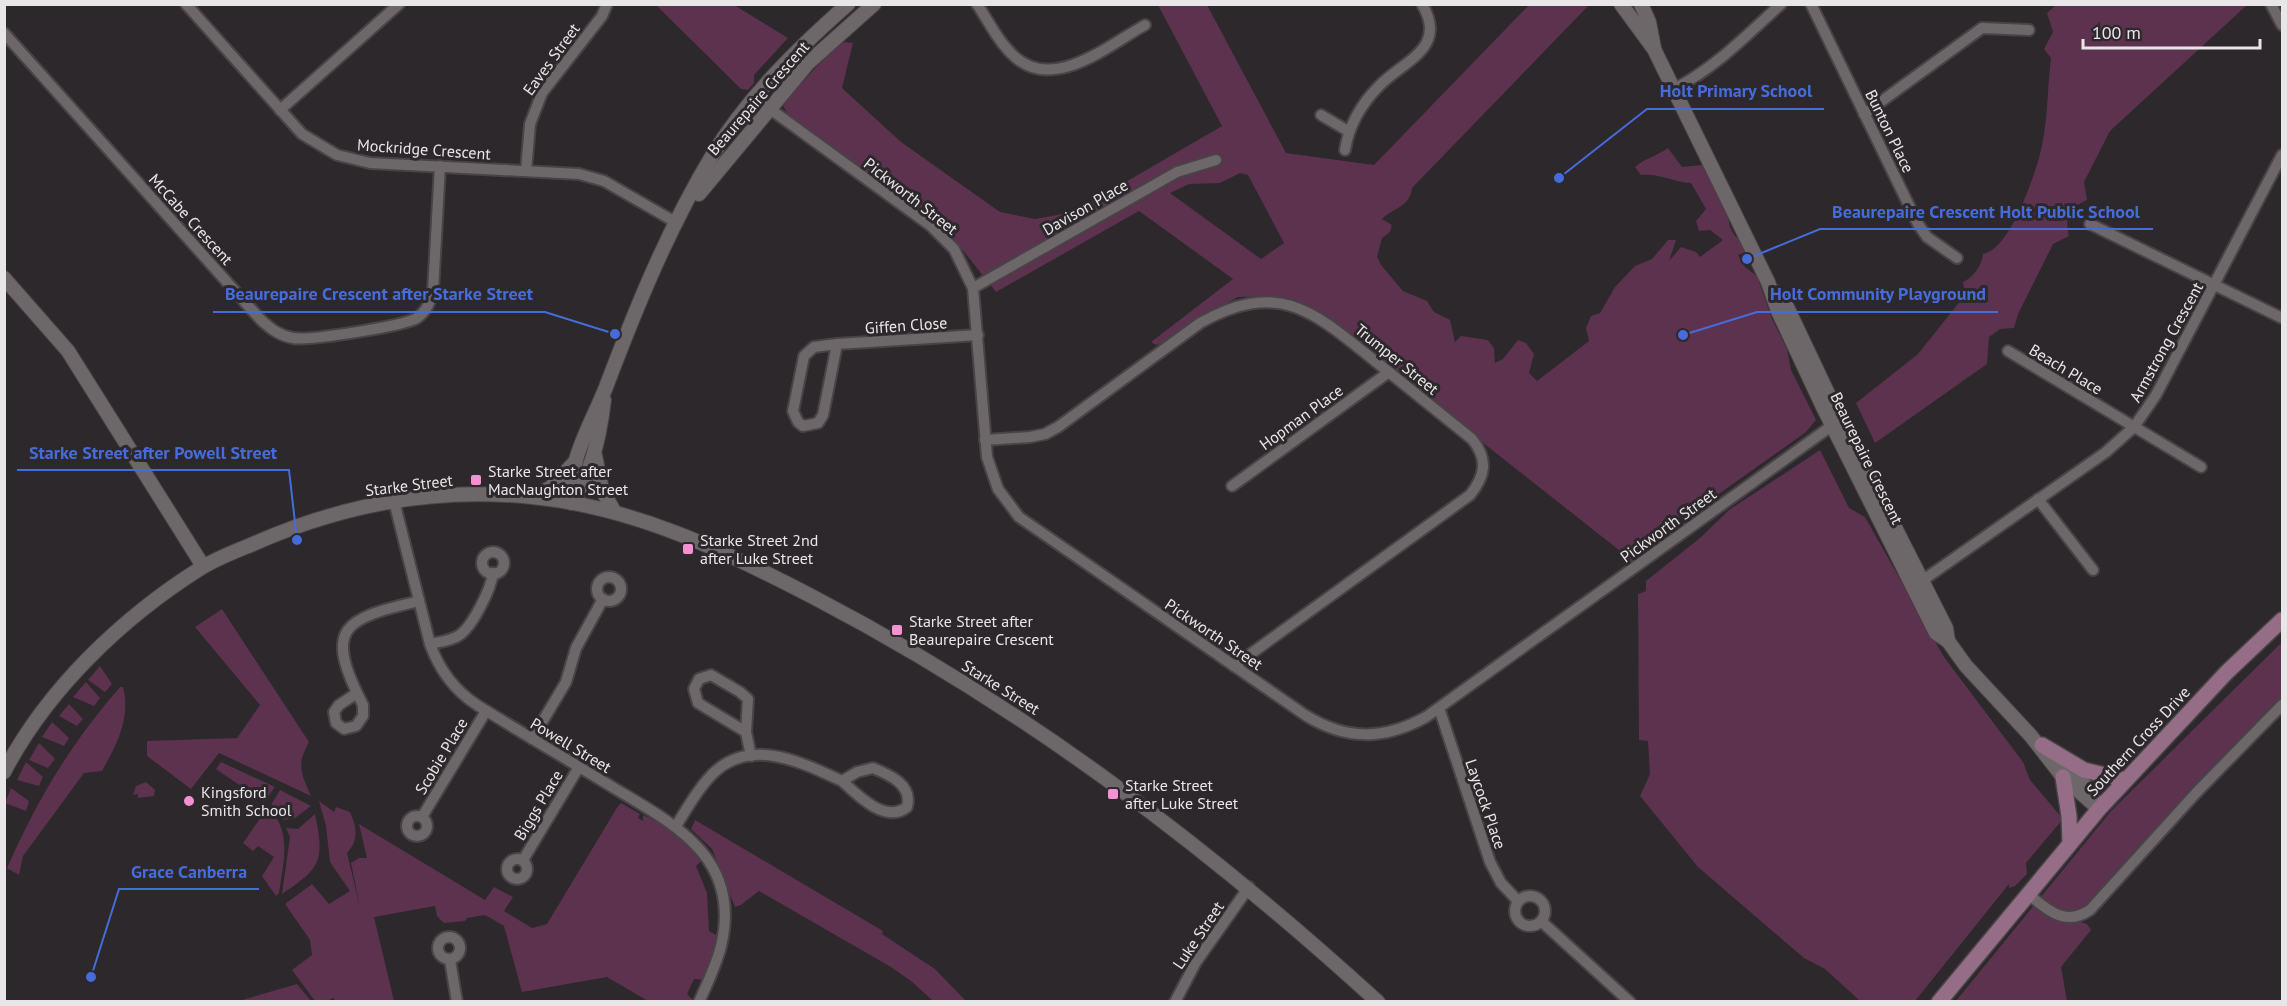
<svg xmlns="http://www.w3.org/2000/svg" width="2287" height="1006" font-family="'PT Sans',sans-serif">
<style>
.green{fill:#5c324e;fill-rule:evenodd}
.lines{fill:none;stroke-linecap:round;stroke-linejoin:round}
.minor-casing{stroke:#484346;stroke-width:14}
.tertiary-casing{stroke:#484346;stroke-width:16}
.secondary-casing{stroke:#484346;stroke-width:18}
.minor{stroke:#6d676a;stroke-width:10}
.tertiary{stroke:#6d676a;stroke-width:14}
.secondary{stroke:#956d87;stroke-width:15}
.poi-dot{fill:#f491d3;stroke:#2c282b;stroke-width:2}
.labels{text-anchor:middle;stroke-width:6;stroke-linejoin:round;paint-order:stroke}
.street-label{font-size:16px;fill:#e9e6e8;stroke:#2c282b}
.poi-label{font-size:16px;fill:#e9e6e8;stroke:#2c282b;text-anchor:start}
.leader{fill:none;stroke:#466cdb;stroke-width:2}
.callout-dot{fill:#466cdb;stroke:#2c282b;stroke-width:2}
.callout-label{font-size:18px;text-anchor:middle;font-weight:bold;fill:#466cdb;stroke:#2c282b;stroke-width:6;stroke-linejoin:round;paint-order:stroke}
</style>
<rect width="100%" height="100%" fill="#2c282b"/>
<g class="green">
<polygon points="656,5 734,5 788,38 754,75 754,83 748,90 741,89"/>
<path d="M1158,5h49l79,148 88,12 155,-160h60l-177,183c-2,19 -19,20 -30,31l10,6 -2,7 -8,6 -5,19 4,8 22,26 24,10 7,11 16,8 5,22 6,-6 27,4 6,8 1,15 8,-4 15,-19 8,3 8,11 -5,19 8,8 52,-40 -3,-13 5,-12 9,-3 15,-26 20,-21 17,-7 16,-19h8l-7,21 12,-14 15,5 4,5 23,-17 -13,-10 -11,1 -3,-10 10,-12 -15,-26c-20,-1 -30,-10 -50,-8l-6,-8c10,-9 22,-11 33,-19l14,19 20,-2c10,10 24,31 26,45 1,12 0,17 8,27h6l6,14 -10,4 7,12 12,9 15,43 15,30 4,21 25,50 -10,12 -107,76c-25,-1 -18,20 -36,21l8,7 -39,28 -8,-10 -312,-246 -40,-12 -34,1 -35,20 -31,23 -16,5 -5,-3 82,-63 -94,-68 -143,81 -50,-63 -156,-111 -8,-14 48,-52 14,-10 9,1 -11,45 59,54 99,70 35,7 39,-7 148,-86zM1240,173l8,2 36,68 -23,16 -91,-66 19,-9 31,-1z"/>
<path d="M2056,5h191l-137,126 -26,51 3,18c-17,7 -23,18 -18,36l-16,8 -35,70 -4,14 -14,1 -11,8 -2,27 -112,79 -19,-40 62,-49 47,-59 -2,-13c10,-4 19,-17 20,-28 26,-4 49,-72 56,-96 9,-31 8,-68 12,-100l-7,-9 9,-17 -6,-19z"/>
<polygon points="1820,450 1849,508 1865,517 1944,657 2023,762 2030,780 2063,819 2026,863 2027,874 2015,886 2009,888 2009,884 1915,1001 1860,1001 1825,969 1804,958 1698,867 1640,796 1650,774 1648,741 1639,740 1638,594 1646,591 1646,581 1700,538 1729,510"/>
<path d="M222,609l87,133c-13,24 -8,30 2,54l-92,-43 -28,36 -44,-33v-15l90,-3 23,-33 -65,-78z"/>
<polygon points="2282,642 2282,705 2079,916 2062,917 2087,924 2091,930 2061,967 2067,1001 1955,1002 2111,811"/>
<polygon points="100,666 112,684 105,692 88,680"/>
<polygon points="86,682 100,698 94,706 73,697"/>
<path d="M120,687h3c8,31 -6,57 -21,84l-18,2 -61,83 -4,19 -12,-7c31,-70 63,-123 113,-181z"/>
<polygon points="69,704 83,719 77,726 59,716"/>
<polygon points="52,722 69,738 64,746 42,737"/>
<polygon points="39,743 55,759 48,768 29,760"/>
<polygon points="26,762 43,777 39,786 17,780"/>
<polygon points="221,762 275,787 264,802 216,769"/>
<polygon points="146,782 155,790 154,796 138,798 138,794 133,795 136,786"/>
<polygon points="11,788 29,801 26,811 5,803"/>
<polygon points="280,790 311,806 295,818 283,820 271,805"/>
<path d="M319,801l15,11 2,-5 14,5c7,15 9,28 -3,41l13,54 -9,-44 8,-5h8l-8,-34 126,76 9,-13 19,10 -9,14 28,17 15,-4 71,-118 3,-3 19,11 -2,4 5,3v-6c23,10 43,26 58,46l-5,5 11,27 2,38 9,5 -2,17 -11,27 -11,-1 -7,15 7,7h-46l-41,-24 -85,15 -18,-66 -19,-11 -18,3 -2,3 -21,2 -7,-7 -2,-10 -61,11 20,84h-58l-3,-3 -6,3h-12l-23,-31 20,-15 -2,-15 -25,-36 27,-20 17,20 21,-13 -20,-29 -4,-36z"/>
<path d="M268,807c25,25 15,56 11,86l-3,3 -14,-20 12,-19 -16,-11 -5,5 -10,-8z"/>
<path d="M315,814c10,47 6,54 -33,80l8,-57 -4,-9 12,1z"/>
<polygon points="695,820 883,931 882,934 935,969 966,1001 933,1001 911,981 891,967 759,891 741,905 735,907 712,849 691,829"/>
<polygon points="297,984 311,1001 239,1001"/>
</g>
<g class="lines">
<defs>
<g id="minor">
<polyline points="186,4 302,134 337,155 370,163 579,174 604,181 677,223"/>
<path d="M977,4c12,18 22,39 38,53 39,35 94,-12 130,-32"/>
<polyline points="1811,4 1918,224 1927,237 1957,258"/>
<polyline points="2271,4 2282,25"/>
<path d="M4,33l257,287c10,9 19,16 32,18 16,3 111,-12 124,-20 10,-7 13,-16 16,-27l7,-125"/>
<path d="M1674,89c41,-21 73,-54 107,-85"/>
<path d="M755,98l176,128 23,23 19,39 14,169 11,32 21,28 286,198c42,26 79,25 121,2l411,-295"/>
<polyline points="280,110 399,4"/>
<polyline points="1864,114 1982,28 2029,30"/>
<polyline points="1321,115 1348,131"/>
<path d="M1345,150c4,-26 16,-46 35,-65 25,-25 68,-37 42,-81"/>
<polyline points="526,171 530,124 542,93 602,16 607,4"/>
<polyline points="2090,224 2282,318"/>
<polyline points="973,288 1177,172 1216,160"/>
<polyline points="837,344 814,347 804,356 793,411 798,422 803,426 818,423 823,415 837,344 978,335"/>
<polyline points="2008,351 2201,467"/>
<path d="M985,440l45,-3 15,-3 13,-7 142,-104c79,-44 113,-12 175,38 32,26 65,52 97,78 16,20 14,36 -2,56l-236,171"/>
<polyline points="1232,486 1389,372"/>
<polyline points="2038,499 2093,570"/>
<path d="M394,501l36,143c9,25 24,46 47,61 45,28 91,55 137,83 62,37 128,71 107,158 -5,20 -14,38 -22,56"/>
<circle cx="493" cy="563" r="11"/>
<circle cx="609" cy="589" r="12"/>
<polyline points="1916,585 2106,452 2134,427 2156,395 2282,155"/>
<path d="M430,644c9,-2 20,-3 28,-8 14,-8 33,-47 35,-63"/>
<path d="M357,693l-18,12 -5,7 2,11 8,6 12,-3 7,-10v-11c-40,-78 -20,-86 56,-104"/>
<polyline points="1439,708 1490,862 1501,883 1518,901"/>
<polyline points="746,732 698,703 694,689 699,679 711,675 740,692 748,699 746,732 751,756"/>
<polyline points="532,739 566,682 576,648 603,599"/>
<circle cx="417" cy="826" r="10"/>
<polyline points="422,817 486,711"/>
<path d="M676,826c10,-16 19,-32 31,-46 38,-46 92,-19 135,1l15,-9 16,-4c17,7 40,17 34,39 -21,17 -49,-11 -65,-26"/>
<circle cx="517" cy="869" r="10"/>
<polyline points="523,860 579,767"/>
<path d="M2027,893c20,17 38,34 63,17l106,-117 86,-88"/>
<circle cx="1530" cy="911" r="15"/>
<polyline points="1541,921 1630,1002"/>
<circle cx="449" cy="948" r="11"/>
<polyline points="450,960 457,1002"/>
<polyline points="1175,1002 1196,962 1249,887"/>
</g>
<g id="tertiary">
<polyline points="1621,4 1654,49 1768,282 1778,311 1823,407 1936,633 1948,641 1966,666 2031,736 2063,777 2099,809"/>
<polyline points="1641,4 1649,22 1654,48"/>
<polyline points="699,194 808,63 874,4"/>
<polyline points="4,278 68,351 203,566"/>
<polyline points="1776,292 1787,307 1840,419 1946,628 1948,641"/>
<polyline points="595,455 602,490 614,511"/>
<polyline points="532,497 550,488 576,461"/>
<path d="M572,503c-6,-40 20,-80 34,-116 30,-79 62,-158 106,-231 34,-57 86,-108 136,-152"/>
<path d="M572,503c20,-30 28,-68 32,-103"/>
<polyline points="2059,760 2088,788 2097,804"/>
<path d="M4,772c43,-83 119,-155 197,-204 16,-10 35,-17 52,-24 88,-39 183,-57 279,-47 102,10 193,54 283,101 207,108 391,247 563,404"/>
</g>
<g id="secondary">
<polyline points="2042,745 2084,770 2126,780"/>
<polyline points="2063,777 2069,816 2070,843"/>
<polyline points="1939,1002 2099,809 2227,672 2282,620"/>
</g>
</defs>
<use href="#minor" class="minor-casing"/>
<use href="#tertiary" class="tertiary-casing"/>
<use href="#secondary" class="secondary-casing"/>
<use href="#minor" class="minor"/>
<use href="#tertiary" class="tertiary"/>
<use href="#secondary" class="secondary"/>
</g>
<g class="poi-dot">
<rect x="470" y="474" width="12" height="12" rx="3"/>
<rect x="682" y="543" width="12" height="12" rx="3"/>
<rect x="891" y="624" width="12" height="12" rx="3"/>
<rect x="1107" y="788" width="12" height="12" rx="3"/>
<circle cx="189" cy="801" r="6"/>
</g>
<g class="labels">
<g class="street-label">
<text transform="translate(551 59) rotate(-54)" y="6">Eaves Street</text>
<text transform="translate(758 98) rotate(-49)" y="6">Beaurepaire Crescent</text>
<text transform="translate(1890 131) rotate(64)" y="6">Bunton Place</text>
<text transform="translate(424 149) rotate(4)" y="6">Mockridge Crescent</text>
<text transform="translate(911 196) rotate(38)" y="6">Pickworth Street</text>
<text transform="translate(1085 207) rotate(-30)" y="6">Davison Place</text>
<text transform="translate(191 219) rotate(48)" y="6">McCabe Crescent</text>
<text transform="translate(906 325) rotate(-4)" y="6">Giffen Close</text>
<text transform="translate(2166 342) rotate(-61)" y="6">Armstrong Crescent</text>
<text transform="translate(1397 359) rotate(39)" y="6">Trumper Street</text>
<text transform="translate(2066 369) rotate(31)" y="6">Beach Place</text>
<text transform="translate(1301 417) rotate(-36)" y="6">Hopman Place</text>
<text transform="translate(1867 458) rotate(64)" y="6">Beaurepaire Crescent</text>
<text transform="translate(409 485) rotate(-7)" y="6">Starke Street</text>
<text transform="translate(1668 525) rotate(-36)" y="6">Pickworth Street</text>
<text transform="translate(1214 634) rotate(34)" y="6">Pickworth Street</text>
<text transform="translate(1001 687) rotate(32)" y="6">Starke Street</text>
<text transform="translate(2138 741) rotate(-47)" y="6">Southern Cross Drive</text>
<text transform="translate(571 745) rotate(31)" y="6">Powell Street</text>
<text transform="translate(441 756) rotate(-59)" y="6">Scobie Place</text>
<text transform="translate(1486 804) rotate(71)" y="6">Laycock Place</text>
<text transform="translate(538 805) rotate(-59)" y="6">Biggs Place</text>
<text transform="translate(1198 935) rotate(-56)" y="6">Luke Street</text>
</g>
<g class="poi-label">
<text x="488" y="477">Starke Street after<tspan x="488" dy="18">MacNaughton Street</tspan></text>
<text x="700" y="546">Starke Street 2nd<tspan x="700" dy="18">after Luke Street</tspan></text>
<text x="909" y="627">Starke Street after<tspan x="909" dy="18">Beaurepaire Crescent</tspan></text>
<text x="1125" y="791">Starke Street<tspan x="1125" dy="18">after Luke Street</tspan></text>
<text x="201" y="798">Kingsford<tspan x="201" dy="18">Smith School</tspan></text>
</g>
</g>
<path class="leader" d="M1559 178L1647 109H1824M1747 259L1820 229H2153M615 334L545 312H213M1683 335L1757 312H1998M297 540L289 470H17M91 977L119 889H259"/>
<g class="callout-dot">
<circle cx="1559" cy="178" r="6"/>
<circle cx="1747" cy="259" r="6"/>
<circle cx="615" cy="334" r="6"/>
<circle cx="1683" cy="335" r="6"/>
<circle cx="297" cy="540" r="6"/>
<circle cx="91" cy="977" r="6"/>
</g>
<g class="callout-label">
<text x="1736" y="97">Holt Primary School</text>
<text x="1986" y="218">Beaurepaire Crescent Holt Public School</text>
<text x="379" y="300">Beaurepaire Crescent after Starke Street</text>
<text x="1878" y="300">Holt Community Playground</text>
<text x="153" y="459">Starke Street after Powell Street</text>
<text x="189" y="878">Grace Canberra</text>
</g>
<rect width="2287" height="1006" fill="none" stroke="#e9e6e8" stroke-width="12"/>
<path d="M2083 39v9h177v-9" fill="none" stroke="#e9e6e8" stroke-width="3"/>
<text x="2092" y="39" font-size="18" fill="#e9e6e8" stroke="#2c282b" stroke-width="4.5" paint-order="stroke">100 m</text>
</svg>
